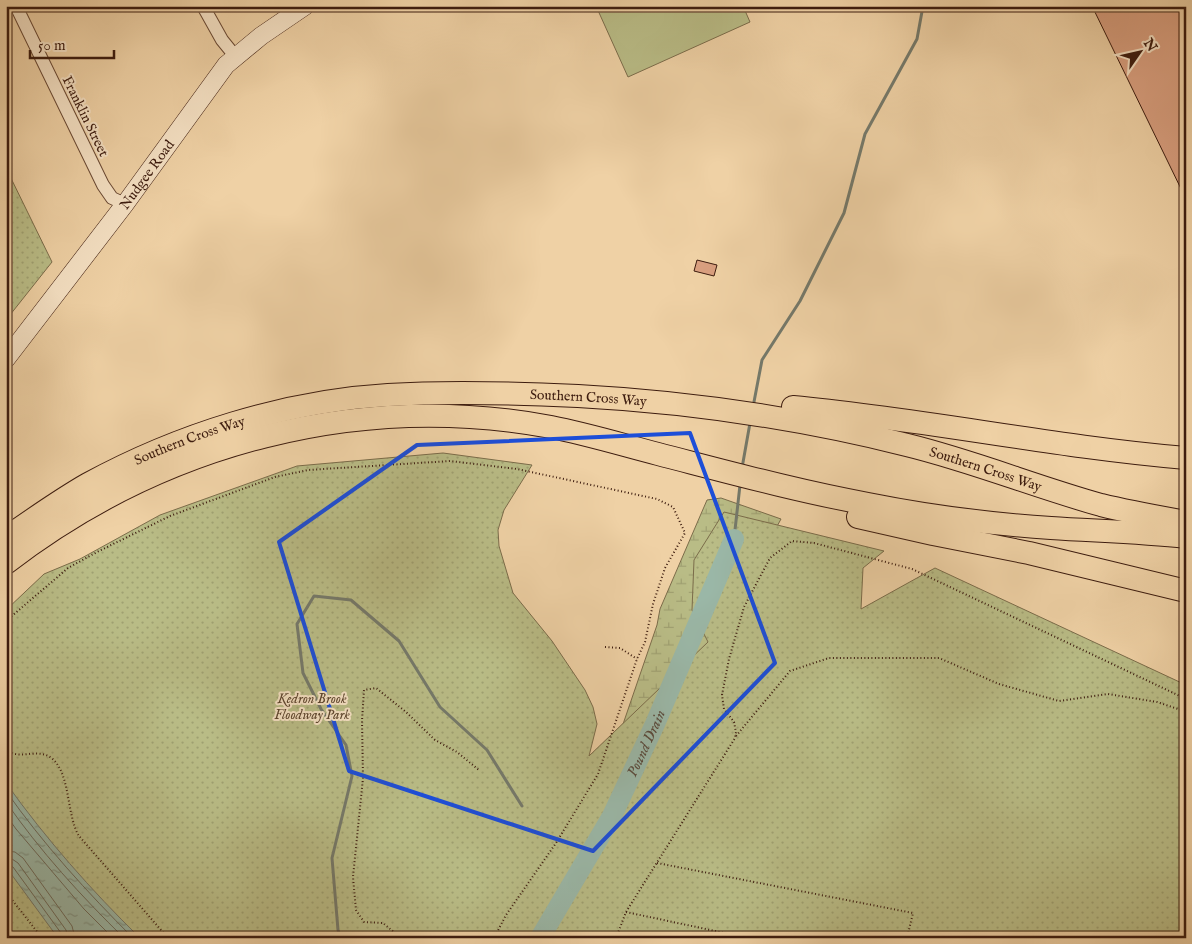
<svg xmlns="http://www.w3.org/2000/svg" width="1192" height="944" font-family="'IM FELL English',serif">
<style>
.green{fill:#b9bc86;stroke:#7b6c4a}
.wetland{fill:url(#wetland-marsh);stroke:#7b6c4a}
.park{fill:url(#park-dots);stroke:#7b6c4a}
.water{fill:url(#water-ripples);stroke:#75796a}
.lines{fill:none;stroke-linecap:round;stroke-linejoin:round}
.shore{stroke:#6c6a5b;stroke-width:1}
.stream{stroke:#75796a;stroke-width:3}
.river{stroke:#9ab7a7;stroke-width:20}
.building{fill:#d99f7f;stroke:#3d1c0f}
.street-casing{stroke:#6a4934;stroke-width:14}
.secondary-casing{stroke:#3d1c0f;stroke-width:19}
.highway-casing{stroke:#3d1c0f;stroke-width:24}
.path{stroke:#3d1c0f;stroke-width:2;stroke-dasharray:1 2.5;stroke-linecap:butt}
.street{stroke:#f5e1c4;stroke-width:12}
.secondary{stroke:#f5e1c4;stroke-width:18}
.highway{stroke:#efd1a5;stroke-width:22}
.marked{fill:none;stroke:#1d4ed8;stroke-width:4;stroke-linejoin:round}
.labels{text-anchor:middle;stroke-width:4;stroke-linejoin:round;paint-order:stroke}
.street-label{font-size:14px;fill:#3d1c0f;stroke:#f5e1c4}
.park-label{font-size:14px;font-style:italic;fill:#5c442d;stroke:#f5e1c4}
.water-label{font-size:15px;font-style:italic;fill:#594a3d;stroke:#f5e1c4}
</style>
<defs>
<pattern id="wetland-marsh" width="20" height="14" patternUnits="userSpaceOnUse" patternTransform="scale(1.25)"><rect width="20" height="14" fill="#b9bc86"/><path d="M1 5h8M5 5V1M11 12h8M15 12V8" fill="none" stroke="#a0a172"/></pattern>
<pattern id="park-dots" width="8" height="8" patternUnits="userSpaceOnUse" patternTransform="scale(1.25)"><rect width="8" height="8" fill="#b9bc86"/><path d="M2 2h.1M6 6h.1" fill="none" stroke="#a0a172" stroke-width="1.8" stroke-linecap="round"/></pattern>
<pattern id="water-ripples" width="26" height="14" patternUnits="userSpaceOnUse" patternTransform="scale(1.25)"><rect width="26" height="14" fill="#9ab7a7"/><path d="M2 4q2-2 4 0t4 0M15 11q2-2 4 0t4 0" fill="none" stroke="#7f9486"/></pattern>
</defs>
<rect width="100%" height="100%" fill="#efd1a5"/>
<filter id="stains"><feTurbulence type="fractalNoise" baseFrequency=".004" numOctaves="4"/><feColorMatrix values="0 0 0 0 .2 0 0 0 0 .09 0 0 0 0 .02 0 0 0 .5 -.17"/></filter>
<radialGradient id="worn" r=".72"><stop offset=".6" stop-color="#630" stop-opacity="0"/><stop offset="1" stop-color="#630" stop-opacity=".3"/></radialGradient>
<polygon class="green" points="596,6 743,6 750,22 628,77"/>
<polygon class="wetland" points="721,498 781,519 757,563 711,671 505,938 597,800 657,625 660,609 707,500"/>
<g class="park">
<polygon points="6,168 52,262 6,320"/>
<polygon points="443,453 532,465 504,510 498,530 499,546 513,593 552,641 585,690 593,707 597,724 589,756 708,642 692,610 694,560 724,512 884,551 863,568 861,609 935,568 1186,685 1186,938 6,938 6,610 44,574 80,559 160,515 297,466"/>
</g>
<path class="water" d="M6,783c40,56 85,107 134,155h-82l-52,-71z"/>
<g class="lines">
<g class="shore">
<path d="M6,791c37,53 81,101 127,147"/>
<path d="M6,802c34,49 75,94 118,136"/>
<polyline points="6,815 16,829 84,909 113,938"/>
<polyline points="6,851 15,852 23,858 72,926 75,938"/>
<polyline points="6,858 12,859 18,863 66,930 68,938"/>
<polyline points="6,864 13,867 61,933 62,938"/>
</g>
<g class="stream">
<polyline points="753,407 762,360 800,301 844,213 865,134 917,39 923,6"/>
<polyline points="742,468 750,423"/>
<polyline points="734,539 740,485"/>
<polyline points="341,938 338,930 332,858 352,776 346,745 321,709 303,673 297,624 314,596 351,600 399,641 440,707 487,750 522,806"/>
</g>
<path class="river" id="s1" d="M540,938l72,-122 43,-92 79,-185"/>
</g>
<g class="building">
<polygon points="1092,6 1186,6 1186,199"/>
<polygon points="697,260 717,265 714,276 694,271"/>
</g>
<g class="lines">
<defs>
<g id="street">
<polyline points="16,6 103,185 112,198 125,204"/>
<polyline points="203,6 222,40 235,56"/>
</g>
<g id="secondary">
<path id="s2" d="M6,359l119,-155 101,-139 35,-29 44,-30"/>
</g>
<g id="highway">
<path d="M793,407c131,12 261,40 393,51"/>
<polyline points="858,517 933,534 1029,553 1186,591"/>
<path id="s3" d="M6,538c27,-19 54,-38 82,-54 90,-49 197,-83 300,-89 63,-4 127,-2 190,1 112,6 221,22 329,49 66,16 129,42 194,60 28,7 57,12 85,17"/>
<path d="M6,563c156,-120 351,-172 545,-136 36,7 72,18 107,27 70,18 139,37 210,50 60,12 122,20 183,24 45,3 90,4 135,9"/>
</g>
</defs>
<use href="#street" class="street-casing"/>
<use href="#secondary" class="secondary-casing"/>
<use href="#highway" class="highway-casing"/>
<g class="path">
<polyline points="6,621 68,568 97,552 170,516 275,477 308,470 450,461 517,469 657,499 673,507 685,533 665,568 653,604 645,642 637,659 598,774 556,843 506,915 494,938"/>
<polyline points="605,647 620,648 637,659"/>
<polyline points="736,736 790,671 829,658 939,658 999,684 1059,701 1108,694 1157,702 1178,709 1186,710"/>
<path d="M6,749c11,12 30,-1 44,8 21,14 16,58 29,79l89,102"/>
<polyline points="657,863 913,913 907,938"/>
<polyline points="6,892 42,938"/>
<polyline points="626,912 748,938"/>
<polyline points="401,938 383,923 364,922 356,910 353,877 363,778 362,721 364,690 376,688 406,712 435,740 457,752 480,771"/>
<polyline points="616,938 626,912 735,738 736,732 734,722 724,709 722,695 729,659 744,607 770,558 792,541 814,543 912,569 1186,699"/>
</g>
<use href="#street" class="street"/>
<use href="#secondary" class="secondary"/>
<use href="#highway" class="highway"/>
</g>
<path class="marked" d="M690,433l85,230 -182,188 -244,-80 -70,-229 138,-97z"/>
<g class="labels">
<g class="street-label">
<text transform="translate(86 116) rotate(64)" y="5">Franklin Street</text>
<text dy="5" stroke="none"><textPath href="#s2" startOffset="232">Nudgee Road</textPath></text>
<text dy="5" stroke="none"><textPath href="#s3" startOffset="614">Southern Cross Way</textPath></text>
<text dy="5" stroke="none"><textPath href="#s3" startOffset="209">Southern Cross Way</textPath></text>
<text dy="5" stroke="none"><textPath href="#s3" startOffset="1019">Southern Cross Way</textPath></text>
</g>
<g class="park-label">
<text x="312" y="703">Kedron Brook<tspan x="312" dy="16">Floodway Park</tspan></text>
</g>
<g class="water-label">
<text dy="5" stroke="none"><textPath href="#s1" startOffset="222">Pound Drain</textPath></text>
</g>
</g>
<rect width="1192" height="944" fill="none" stroke="#efd1a5" stroke-width="25"/>
<rect x="8" y="8" width="1177" height="929" fill="none" stroke="#3d1c0f" stroke-width="2.5"/>
<rect x="12" y="12" width="1167" height="919" fill="none" stroke="#3d1c0f"/>
<g transform="translate(1140 52) rotate(56)" stroke="#f5e1c4" stroke-width="4" paint-order="stroke">
<path d="M0-4L9 19L0 12L-9 19Z" fill="#3d1c0f"/>
<text y="-8" font-size="14" font-weight="bold" text-anchor="middle" fill="#3d1c0f">N</text>
</g>
<path d="M30 50v8h84v-8" fill="none" stroke="#3d1c0f" stroke-width="2.5"/>
<text x="38" y="50" font-size="15" fill="#3d1c0f" stroke="#f5e1c4" stroke-width="4" paint-order="stroke">50 m</text>
<rect width="100%" height="100%" filter="url(#stains)"/>
<rect width="100%" height="100%" fill="url(#worn)"/>
</svg>
